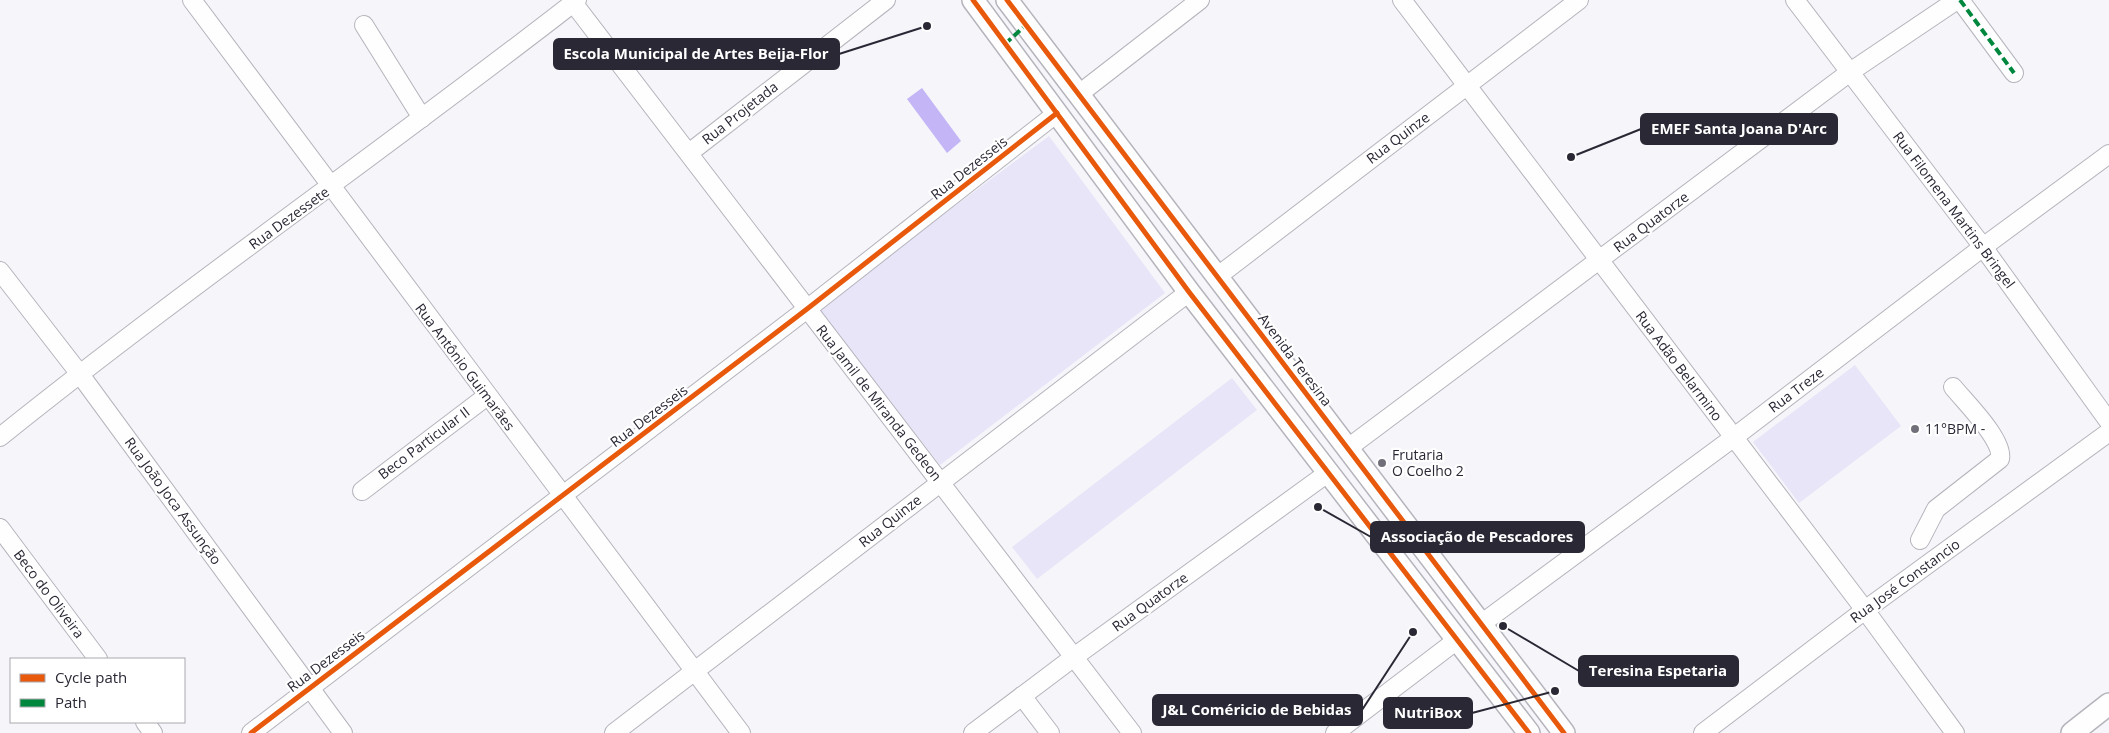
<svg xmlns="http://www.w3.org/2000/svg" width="2109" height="733" font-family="'Open Sans',sans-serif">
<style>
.green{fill:#e8e5f8}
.water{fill:#c4b5f6}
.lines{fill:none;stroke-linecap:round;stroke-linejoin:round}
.minor-casing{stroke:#b5b4bc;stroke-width:20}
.major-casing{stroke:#b5b4bc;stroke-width:24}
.minor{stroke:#fefefe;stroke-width:18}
.major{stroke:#fefefe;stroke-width:21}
.quiet{stroke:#00873e;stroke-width:4;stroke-dasharray:8 4;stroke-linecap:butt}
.cycleway-casing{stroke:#fff;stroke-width:8}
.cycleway{stroke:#e8590c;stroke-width:5}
.poi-dot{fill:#71707a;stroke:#fff;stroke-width:2}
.labels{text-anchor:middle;stroke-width:4.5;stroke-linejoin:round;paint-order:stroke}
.street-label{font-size:14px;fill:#2a2835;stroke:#fff}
.poi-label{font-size:14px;fill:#2a2835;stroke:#fff;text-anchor:start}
.leader{fill:none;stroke:#2a2835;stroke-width:2}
.callout-dot{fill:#2a2835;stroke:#fff;stroke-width:2}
.callout{fill:#2a2835;stroke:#2a2835;stroke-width:2}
.callout-label{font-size:15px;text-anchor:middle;font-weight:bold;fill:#fff}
</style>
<rect width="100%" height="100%" fill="#f6f5fa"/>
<g class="green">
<polygon points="1049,136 1165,293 940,465 818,308"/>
<polygon points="1855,365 1901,426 1799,503 1753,442"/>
<polygon points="1232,378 1257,410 1037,579 1012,547"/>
</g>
<polygon class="water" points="922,88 961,141 947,153 907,99"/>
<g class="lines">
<defs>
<g id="minor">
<polyline points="192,0 741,733"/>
<polyline points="571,0 1132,733"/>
<polyline points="1402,0 1865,610 1955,733"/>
<polyline points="1795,0 1983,247 2109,422"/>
<polyline points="1960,0 2014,73"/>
<polyline points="364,25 422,118"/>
<polyline points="1079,94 1200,0"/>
<polyline points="689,153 886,0"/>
<polyline points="0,271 79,373 343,733"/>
<polyline points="1218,276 1579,0"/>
<path d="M0,437c188,-151 387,-289 577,-437"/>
<polyline points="1348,448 1850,72 1957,0"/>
<polyline points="362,491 487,396"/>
<polyline points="0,528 98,659"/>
<path d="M1920,540l16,-31 64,-50c4,-19 -34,-56 -47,-72"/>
<polyline points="1481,624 1733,438 1983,247 2109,154"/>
<polyline points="1022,696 1050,733"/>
<polyline points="145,722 153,733"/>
<polyline points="251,733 807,309 1057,113"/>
<polyline points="614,733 1189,292"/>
<polyline points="973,733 1074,657 1329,472"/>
<polyline points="1335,733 1457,640"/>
<polyline points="1703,733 1865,610 2109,432"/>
</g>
<g id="major">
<polyline points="973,0 1189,292 1529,733"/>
<polyline points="1007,0 1564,733"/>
<polyline points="2072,733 2109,704"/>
</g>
</defs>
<use href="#minor" class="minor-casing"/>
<use href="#major" class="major-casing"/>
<use href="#minor" class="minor"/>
<use href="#major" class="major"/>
<g class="quiet">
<polyline points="1960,0 2014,73"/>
<polyline points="1005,44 1026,25"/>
</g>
<defs>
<g id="cycleway">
<polyline points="973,0 1189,292 1529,733"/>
<polyline points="1007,0 1564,733"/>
<polyline points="251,733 807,309 1057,113"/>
</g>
</defs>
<use href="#cycleway" class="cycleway-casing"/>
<use href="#cycleway" class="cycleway"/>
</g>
<g class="poi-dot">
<circle cx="1915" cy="429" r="5"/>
<circle cx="1382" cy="463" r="5"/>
</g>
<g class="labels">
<g class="street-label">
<text transform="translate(740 113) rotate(-38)" y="5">Rua Projetada</text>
<text transform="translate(1398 138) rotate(-37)" y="5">Rua Quinze</text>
<text transform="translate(969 168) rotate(-38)" y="5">Rua Dezesseis</text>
<text transform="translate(1954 210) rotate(53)" y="5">Rua Filomena Martins Bringel</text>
<text transform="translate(289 218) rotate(-36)" y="5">Rua Dezessete</text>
<text transform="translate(1651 222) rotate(-37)" y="5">Rua Quatorze</text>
<text transform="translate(1295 360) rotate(53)" y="5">Avenida Teresina</text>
<text transform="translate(1679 366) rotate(53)" y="5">Rua Adão Belarmino</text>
<text transform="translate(465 367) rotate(53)" y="5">Rua Antônio Guimarães</text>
<text transform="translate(1796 390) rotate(-37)" y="5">Rua Treze</text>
<text transform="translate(879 403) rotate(52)" y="5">Rua Jamil de Miranda Gedeon</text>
<text transform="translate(649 416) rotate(-37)" y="5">Rua Dezesseis</text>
<text transform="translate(424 443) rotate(-37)" y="5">Beco Particular II</text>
<text transform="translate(173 501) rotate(54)" y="5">Rua João Joca Assunção</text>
<text transform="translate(890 521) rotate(-38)" y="5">Rua Quinze</text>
<text transform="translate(1905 581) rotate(-36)" y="5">Rua José Constancio</text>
<text transform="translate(49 594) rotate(53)" y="5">Beco do Oliveira</text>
<text transform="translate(1150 602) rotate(-36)" y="5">Rua Quatorze</text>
<text transform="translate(326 661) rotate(-37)" y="5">Rua Dezesseis</text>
</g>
<g class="poi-label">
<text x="1925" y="434">11°BPM -</text>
<text x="1392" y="460">Frutaria<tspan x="1392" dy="16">O Coelho 2</tspan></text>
</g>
</g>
<path class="leader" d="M927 26L839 54M1571 157L1641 129M1318 507L1371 537M1503 626L1579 671M1413 632L1362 710M1555 691L1472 713"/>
<g class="callout-dot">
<circle cx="927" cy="26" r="5"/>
<circle cx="1571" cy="157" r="5"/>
<circle cx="1318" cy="507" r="5"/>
<circle cx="1503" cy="626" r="5"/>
<circle cx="1413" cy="632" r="5"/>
<circle cx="1555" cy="691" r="5"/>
</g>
<g class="callout">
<rect x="554" y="39" width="285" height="30" rx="5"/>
<rect x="1641" y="114" width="196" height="30" rx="5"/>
<rect x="1371" y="522" width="213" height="30" rx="5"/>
<rect x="1579" y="656" width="159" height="30" rx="5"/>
<rect x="1153" y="695" width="209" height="30" rx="5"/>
<rect x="1384" y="698" width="88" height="30" rx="5"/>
</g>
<g class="callout-label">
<text x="696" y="59">Escola Municipal de Artes Beija-Flor</text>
<text x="1739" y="134">EMEF Santa Joana D'Arc</text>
<text x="1477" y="542">Associação de Pescadores</text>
<text x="1658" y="676">Teresina Espetaria</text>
<text x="1257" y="715">J&amp;L Coméricio de Bebidas</text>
<text x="1428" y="718">NutriBox</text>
</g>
<rect x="10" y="658" width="175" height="65" fill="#ffffff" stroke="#aaa9ae"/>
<rect x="20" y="674" width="25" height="8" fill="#e8590c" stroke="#aaa9ae"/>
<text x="55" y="683" font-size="15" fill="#2a2835">Cycle path</text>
<rect x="20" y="699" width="25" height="8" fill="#00873e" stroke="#aaa9ae"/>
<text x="55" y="708" font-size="15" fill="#2a2835">Path</text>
</svg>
